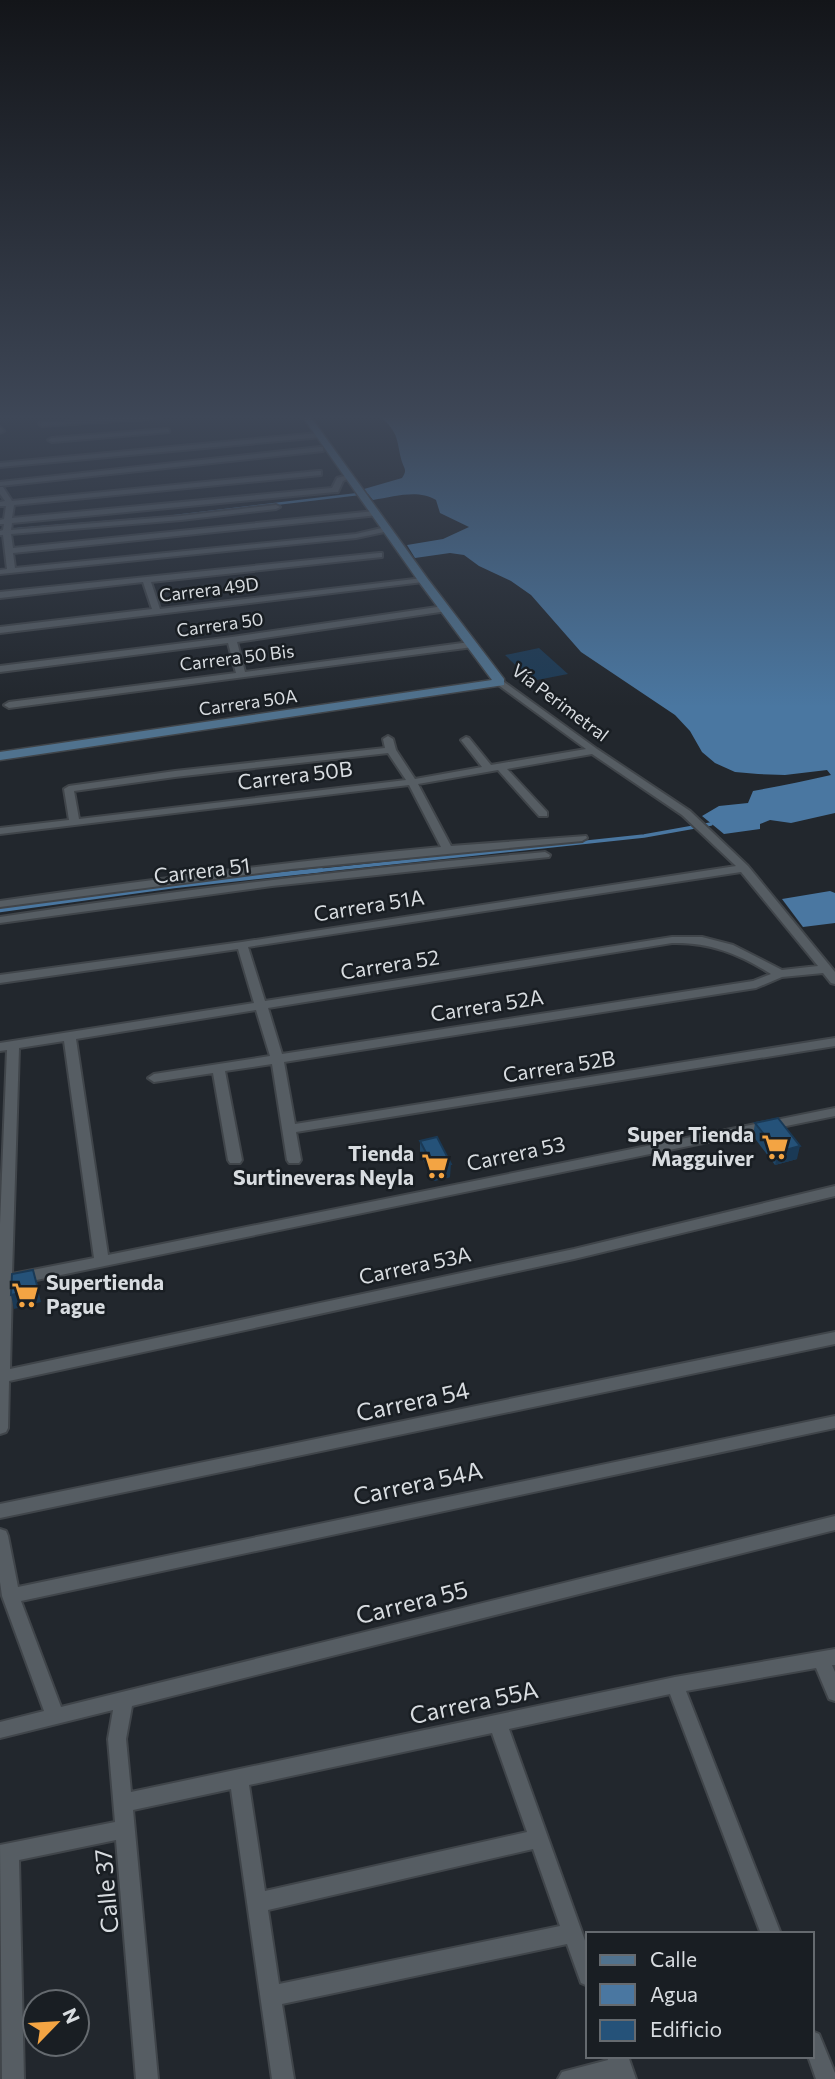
<svg xmlns="http://www.w3.org/2000/svg" width="835" height="2079" font-family="Commissioner,sans-serif">
<style>
.green{fill:#1e3b55}
.water{fill:#4a77a1}
.lines{fill:none;stroke-linecap:round;stroke-linejoin:round}
.stream-far2{stroke:#4a77a1;stroke-width:2.5}
.stream-far1{stroke:#4a77a1;stroke-width:3.5}
.stream{stroke:#4a77a1;stroke-width:4.5}
.street-casing{stroke:#40454a;stroke-width:4}
.secondary-casing{stroke:#40454a;stroke-width:3}
.street{fill:#565d63;fill-rule:evenodd}
.secondary{fill:#50728e;fill-rule:evenodd}
.wall{fill:#204768}
.shaded-wall{fill:#1a3955}
.building{fill:#255279;stroke:#1a3955;stroke-width:2}
.labels{text-anchor:middle;stroke-width:5;stroke-linejoin:round;paint-order:stroke}
.far-street-label{font-size:18px;fill:#d8dce0;stroke:#191e23}
.street-label{font-size:21px;fill:#d8dce0;stroke:#191e23}
.poi-label{font-size:21px;font-weight:bold;fill:#d8dce0;stroke:#191e23;text-anchor:end}
.near-street-label{font-size:24px;fill:#d8dce0;stroke:#191e23}
</style>
<rect width="100%" height="100%" fill="#22272d"/>
<polygon class="green" points="539,648 568,674 532,681 505,655"/>
<g class="water">
<path d="M380,416h455v397l-44,10 -21,-3 -10,4v5l-36,5 -22,-18 17,-10 29,-3 5,-12c26,-5 53,-10 78,-16l-4,-5 -42,5 -27,-1 -23,-2 -20,-9 -13,-11 -12,-21 -15,-16 -94,-63 -50,-57 -20,-14 -32,-15 -15,-11 -14,-2 -35,5 -8,-13 36,-6 26,-12 -29,-14 -4,-13c-19,-11 -41,-3 -63,0l-9,-11 38,-11c5,-8 3,-8 0,-16 -6,-22 -2,-28 -22,-46z"/>
<polygon points="830,891 835,893 835,923 803,927 782,899"/>
</g>
<g class="lines">
<polyline class="stream-far2" points="18,529 167,517 367,493"/>
<polyline class="stream-far1" points="305,872 644,836 711,824"/>
<polyline class="stream" points="0,910 174,886 321,870"/>
<defs>
<g id="street">
<polygon points="132,416 163,416 160,418 42,426 39,424 42,422"/>
<polygon points="0,427 4,431 0,433"/>
<polygon points="167,429 169,430 169,432 52,442 48,440 52,438"/>
<polygon points="319,433 322,433 322,437 0,467 0,463"/>
<polygon points="320,447 323,447 323,451 0,486 0,482"/>
<polygon points="318,471 321,471 321,475 14,505 12,518 332,488 337,478 348,475 352,477 343,481 338,492 335,492 12,523 11,530 181,516 276,505 280,507 276,509 181,520 11,534 13,548 375,511 378,511 378,515 13,553 15,568 356,534 386,527 389,527 389,531 356,538 0,574 0,570 7,569 3,535 0,535 0,531 3,530 4,524 0,524 0,520 4,519 6,506 0,506 0,502 5,501 0,494 0,487 3,487 12,501"/>
<polygon points="379,553 382,553 382,557 151,582 160,609 423,578 427,580 423,582 0,633 0,627 152,609 143,582 0,598 0,592"/>
<polygon points="444,606 447,607 447,611 237,642 245,672 470,642 474,645 473,647 9,708 4,705 9,702 236,673 228,643 0,672 0,666 232,637"/>
<path d="M500,679l97,70 93,62 58,55 87,106v12l-4,-1 -8,-10 -41,4 -26,11 -472,74 11,62 540,-86v8l-539,86 5,28 -2,3h-10l-2,-3 -15,-96 -47,7 17,89 -2,3h-10l-2,-3 -15,-87 -59,9 -6,-4 6,-4 116,-18 -14,-46 -180,29 32,216 727,-147v8l-823,169 -2,84 564,-120 261,-63v10l-261,63 -565,122 -1,47 -2,4 -6,2v-210l7,-174 -7,1v-8l254,-40 -16,-54 -238,34v-8l242,-33 494,-76 -54,-51 -90,-61 -85,15 40,43v4h-8l-41,-46 -80,14 33,62 135,-10 1,2 -5,3 -291,28 -291,38v-6c147,-21 293,-40 441,-54l-32,-62 -409,49v-6l69,-8 -5,-31 5,-3 106,-15 210,-23 -2,-9 5,-3 5,3 3,11 19,29 67,-12 -21,-27 5,-3 3,1 22,27 95,-16 -89,-65v-4zM388,753l18,27 -327,39 -5,-28 101,-14zM741,872l77,94 -36,4 -49,-25 -31,-8h-30l-407,64 -17,-54zM672,943c38,-1 67,11 99,31l-18,7 -471,73 -14,-46zM64,1041l30,217 -82,16 7,-226z"/>
<path d="M545,852l5,3 -1,2 -277,29 -272,37v-6c181,-28 363,-49 545,-65z"/>
<polygon points="835,1332 835,1344 0,1518 0,1504"/>
<path d="M835,1416v12l-814,173 40,106 774,-191v14l-703,176 -6,33 5,53 544,-115 160,-28v16h-3l3,7v29l-6,-2 -13,-31 -130,23 95,243h-20l-91,-240 -161,35 79,220v37l-7,-3 -14,-39 -285,60 12,75h-22l-41,-290 -98,21 25,269h-22l-20,-239 -97,20 5,219h-22l-2,-234 115,-23 -7,-83 5,-29 -113,28v-16l44,-11 -42,-115 -2,-14v-53l6,2 2,5 10,51zM492,1733l35,99 -262,59 -16,-106zM533,1849l27,77 -281,58 -11,-74z"/>
<polygon points="812,2031 819,2034 835,2073 835,2079 816,2079 808,2056 812,2056"/>
<polygon points="607,2056 628,2056 636,2079 558,2079 562,2072 608,2060"/>
</g>
<polygon id="secondary" points="302,416 310,416 427,578 504,679 504,685 0,760 0,752 492,680 419,582"/>
</defs>
<use href="#street" class="street-casing"/>
<use href="#secondary" class="secondary-casing"/>
<use href="#street" class="street"/>
<use href="#secondary" class="secondary"/>
</g>
<g class="wall">
<polygon points="755,1123 797,1159 775,1165 753,1136"/>
<polygon points="420,1141 450,1177 434,1181 420,1154"/>
</g>
<g class="shaded-wall">
<polygon points="800,1146 797,1159 775,1165 778,1152"/>
<polygon points="451,1164 450,1177 434,1181 434,1168"/>
<polygon points="38,1289 41,1302 14,1309 11,1295"/>
</g>
<g class="building">
<polygon points="778,1118 800,1146 778,1152 755,1123"/>
<polygon points="437,1137 451,1164 434,1168 420,1141"/>
<polygon points="33,1270 38,1289 11,1295 12,1274"/>
</g>
<linearGradient id="sky" x2="0" y2="1"><stop stop-color="#131519"/><stop offset="0.59" stop-color="#3e4757"/><stop offset="1" stop-color="#3e4757" stop-opacity="0"/></linearGradient>
<rect width="835" height="707" fill="url(#sky)"/>
<defs>
<symbol id="supermarket-bare" viewBox="-9 -9 18 18"><path d="M-6-5.5h2.5l.6 2H6L4.5 2H-2.5L-4.4-4H-6ZM-1.5 3.2a1.3 1.3 0 1 0 .1 0ZM3 3.2a1.3 1.3 0 1 0 .1 0Z" fill="#f3a443" stroke="#191e23" stroke-width="2.5" paint-order="stroke"/></symbol>
</defs>
<g fill-rule="evenodd">
<use href="#supermarket-bare" x="756" y="1128" width="38" height="38"/>
<use href="#supermarket-bare" x="416" y="1147" width="38" height="38"/>
<use href="#supermarket-bare" x="6" y="1276" width="38" height="38"/>
</g>
<g class="labels">
<g class="far-street-label">
<text transform="translate(209 590) rotate(-7)" y="6">Carrera 49D</text>
<text transform="translate(220 625) rotate(-8)" y="6">Carrera 50</text>
<text transform="translate(237 658) rotate(-7)" y="6">Carrera 50 Bis</text>
<text transform="translate(248 703) rotate(-8)" y="6">Carrera 50A</text>
<text transform="translate(560 703) rotate(37)" y="6">Vía Perimetral</text>
</g>
<g class="street-label">
<text transform="translate(295 776) rotate(-7)" y="7">Carrera 50B</text>
<text transform="translate(202 871) rotate(-7)" y="7">Carrera 51</text>
<text transform="translate(369 906) rotate(-9)" y="7">Carrera 51A</text>
<text transform="translate(390 965) rotate(-9)" y="7">Carrera 52</text>
<text transform="translate(487 1006) rotate(-9)" y="7">Carrera 52A</text>
<text transform="translate(559 1067) rotate(-9)" y="7">Carrera 52B</text>
<text transform="translate(516 1154) rotate(-12)" y="7">Carrera 53</text>
<text transform="translate(415 1266) rotate(-12)" y="7">Carrera 53A</text>
</g>
<g class="poi-label">
<text x="754" y="1142">Super Tienda<tspan x="754" dy="24">Magguiver</tspan></text>
<text x="414" y="1161">Tienda<tspan x="414" dy="24">Surtineveras Neyla</tspan></text>
<text x="46" y="1290" text-anchor="start">Supertienda<tspan x="46" dy="24">Pague</tspan></text>
</g>
<g class="near-street-label">
<text transform="translate(413 1402) rotate(-12)" y="8">Carrera 54</text>
<text transform="translate(418 1484) rotate(-12)" y="8">Carrera 54A</text>
<text transform="translate(412 1603) rotate(-14)" y="8">Carrera 55</text>
<text transform="translate(474 1703) rotate(-12)" y="8">Carrera 55A</text>
<text transform="translate(107 1891) rotate(-95)" y="8">Calle 37</text>
</g>
</g>
<rect x="586" y="1932" width="228" height="126" fill="#191e23" stroke="#656a6f" stroke-width="2"/>
<rect x="600" y="1955" width="35" height="10" fill="#50728e" stroke="#656a6f" stroke-width="2"/>
<text x="650" y="1967" font-size="21" fill="#d8dce0">Calle</text>
<rect x="600" y="1984" width="35" height="21" fill="#4a77a1" stroke="#656a6f" stroke-width="2"/>
<text x="650" y="2002" font-size="21" fill="#d8dce0">Agua</text>
<rect x="600" y="2020" width="35" height="21" fill="#255279" stroke="#656a6f" stroke-width="2"/>
<text x="650" y="2037" font-size="21" fill="#d8dce0">Edificio</text>
<g transform="translate(56 2023) rotate(65)"><circle r="33" fill="#191e23" stroke="#656a6f" stroke-width="2"/>
<path d="M0-5L12 26L0 18L-12 26Z" fill="#f3a443"/>
<text y="-10" font-size="19" font-weight="bold" text-anchor="middle" fill="#d8dce0">N</text>
</g>
</svg>
